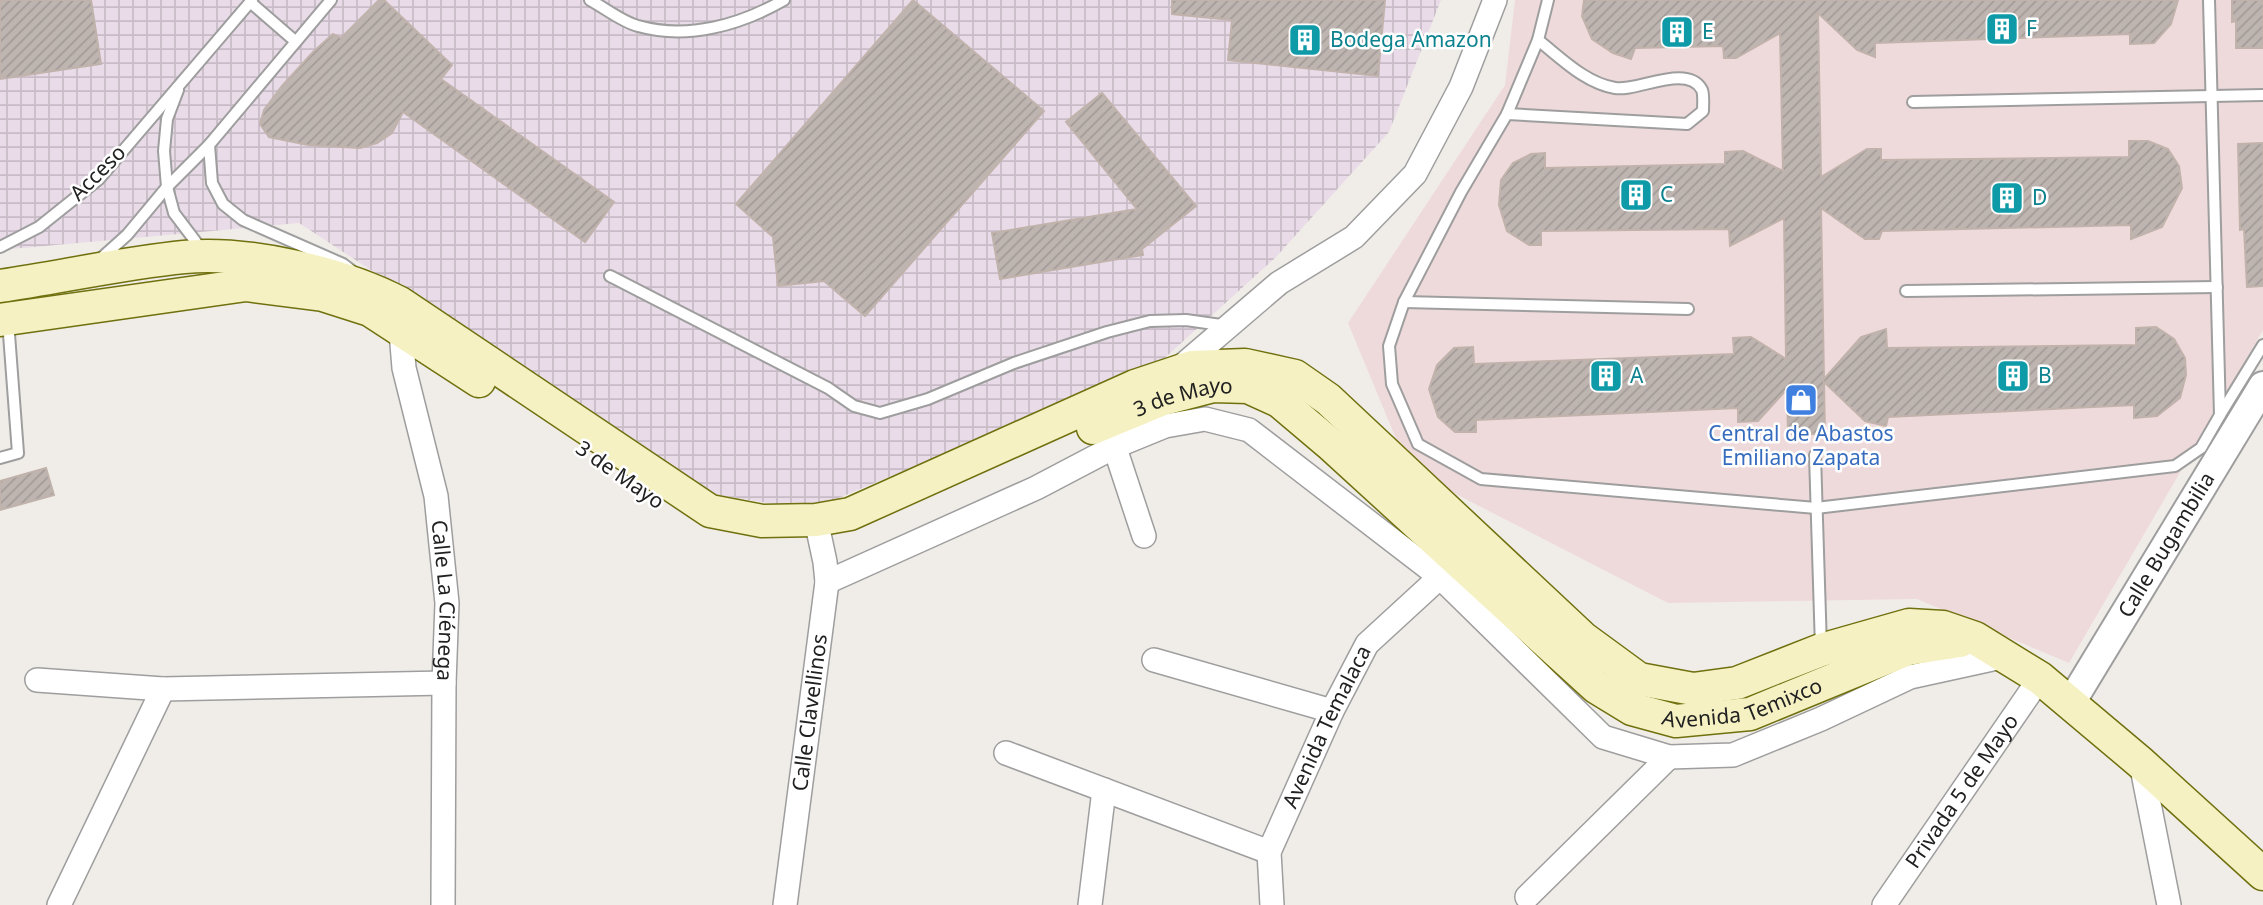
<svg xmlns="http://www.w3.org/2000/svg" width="2263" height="905" font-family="'Noto Sans',sans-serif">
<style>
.commercial{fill:#efdadb}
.industrial{fill:url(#industrial-grid)}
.building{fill:url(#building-hatch);stroke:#c1b3ac;stroke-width:2}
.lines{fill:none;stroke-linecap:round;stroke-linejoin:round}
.service-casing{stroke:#9e9e9e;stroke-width:14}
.minor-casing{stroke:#9e9e9e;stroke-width:26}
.tertiary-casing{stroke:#9e9e9e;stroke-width:32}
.secondary-casing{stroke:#70700f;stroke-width:35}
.service{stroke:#fff;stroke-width:10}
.minor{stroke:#fff;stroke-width:23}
.tertiary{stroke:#fff;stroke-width:28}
.secondary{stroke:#f5f1c2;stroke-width:32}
.labels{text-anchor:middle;stroke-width:5;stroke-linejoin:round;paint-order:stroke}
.culture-label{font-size:21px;fill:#0d838f;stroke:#fff;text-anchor:start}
.street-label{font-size:21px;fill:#212121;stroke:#fff}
.shop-label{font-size:21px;fill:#366cbe;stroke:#fff}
</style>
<defs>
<pattern id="industrial-grid" width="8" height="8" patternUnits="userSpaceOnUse" patternTransform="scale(1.75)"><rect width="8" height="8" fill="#e9dbe8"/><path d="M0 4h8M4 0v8" fill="none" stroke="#c8bcc7"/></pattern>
<pattern id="building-hatch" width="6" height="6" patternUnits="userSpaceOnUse" patternTransform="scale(1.75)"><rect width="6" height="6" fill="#beb5b1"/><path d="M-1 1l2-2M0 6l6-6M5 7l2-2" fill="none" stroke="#a39b98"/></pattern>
</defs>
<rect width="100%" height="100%" fill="#f0ede8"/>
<polygon class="commercial" points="1515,0 2263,0 2263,330 2069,663 1917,599 1668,603 1409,470 1348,323 1505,85"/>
<polygon class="industrial" points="0,0 1441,0 1389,132 1276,257 1158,364 810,510 713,494 299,223 0,250"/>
<g class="building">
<polygon points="0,0 91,0 101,64 0,79"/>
<polygon points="379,0 384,0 452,65 441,79 614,202 585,242 403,112 392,133 377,143 360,148 308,145 269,137 260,124 264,110 282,86 313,52 333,34 341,38"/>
<polygon points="913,0 1044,111 865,316 824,281 778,286 773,237 736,204"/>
<polygon points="1172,0 1385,0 1378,76 1228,60 1232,20 1172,14"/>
<polygon points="1584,0 2178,0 2171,24 2154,43 2130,44 2130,34 1875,43 1875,57 1857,50 1818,13 1821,177 1867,149 1881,149 1881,160 2129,157 2129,141 2148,141 2168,149 2179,166 2182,188 2162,227 2131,239 2131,225 1882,231 1879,239 1865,239 1821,208 1824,379 1861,337 1886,329 1887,348 2136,345 2136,328 2156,327 2174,339 2185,358 2186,375 2180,398 2157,416 2134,418 2134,405 1888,417 1886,426 1865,421 1824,382 1825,434 1788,434 1787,389 1758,421 1738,422 1738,408 1476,420 1476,432 1455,432 1438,417 1429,389 1437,365 1454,348 1473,347 1474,364 1734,354 1733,338 1751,337 1786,359 1784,218 1730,246 1729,229 1541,231 1541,245 1529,245 1507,231 1499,205 1501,180 1513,163 1531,154 1545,153 1545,168 1725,164 1725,152 1743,151 1783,171 1780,33 1736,58 1724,58 1723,46 1635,48 1631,59 1613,53 1592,39 1582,16"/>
<polygon points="2232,0 2263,0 2263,48 2236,48 2236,21 2232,22"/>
<polygon points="1102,93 1196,206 1142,249 1143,255 1000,279 992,233 1137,209 1066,122"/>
<polygon points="2263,143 2263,286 2247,287 2244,229 2240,230 2238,144"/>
<polygon points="46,468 54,495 0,510 0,481"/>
</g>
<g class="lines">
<defs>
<g id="service">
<path d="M590,0c15,8 32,22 48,26 50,14 102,-1 146,-26"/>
<polyline points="1548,0 1538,40 1507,114 1461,192 1404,302 1389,346 1392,384 1418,444 1481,479 1816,508 2175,466 2201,448 2220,415 2209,0"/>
<polyline points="250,2 295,41"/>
<polyline points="178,90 167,119 164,151 167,187 174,213 202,250"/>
<polyline points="1913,102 2263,95"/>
<path d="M1507,114l180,10 16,-13c0,-6 1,-16 -1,-21 -14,-27 -66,2 -87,-2 -30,-5 -54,-30 -77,-48"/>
<polyline points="209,145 212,183 223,204 243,220 343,264 351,270"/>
<polyline points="0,247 39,227 99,179 252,0"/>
<polyline points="98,261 127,235 167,187 209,145 331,0"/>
<polyline points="610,276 828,388 854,406 880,413 928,399 1014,363 1107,332 1150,321 1186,320 1228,326"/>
<polyline points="1906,291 2217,287"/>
<polyline points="1404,302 1688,309"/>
<polyline points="2220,415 2263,345"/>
<polyline points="1815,455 1821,648"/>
<polyline points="0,458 18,453 8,321"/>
</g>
<g id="minor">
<path id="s1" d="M400,320l4,48 32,128 11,107 -3,80 -1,222"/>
<polyline points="1175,372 1279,283 1354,237 1415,174 1461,87 1495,0"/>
<polyline points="1110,433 1144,536"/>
<polyline points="827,582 1036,488 1116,446 1165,426 1205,419 1249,430 1440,577 1603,737 1669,757 1733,755 1821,719 1910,677 2006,656"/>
<polyline points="1154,660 1332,711"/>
<polyline points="37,680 163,689 444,683"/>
<polyline points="1006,753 1269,852"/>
<polyline points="2141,763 2169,905"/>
<polyline points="1527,897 1669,757"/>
<polyline points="59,905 163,689"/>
<path id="s2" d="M785,905l42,-323 -2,-20 -9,-42"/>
<polyline points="1090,905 1104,790"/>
<path id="s3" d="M1272,905l-3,-53 63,-141 35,-67 73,-67"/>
<path id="s4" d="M1884,905l156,-227"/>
</g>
<g id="tertiary">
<path id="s5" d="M2070,704l193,-318"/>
</g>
<g id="secondary">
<path d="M0,286c61,-9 123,-23 184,-29 66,-6 158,16 216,46l310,208 52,10 54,-1 34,-6 285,-128 57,-19 53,-2 50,11 33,23 255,239 56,41 54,10 44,-6 84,-33 88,-25 34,2 32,11 65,40 101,85 122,111"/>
<polyline points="0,320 246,285 323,295 370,310 479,381"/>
<path id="s6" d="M1093,428l70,-29 50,-13 35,1 31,14 51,43 266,243 36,22 44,12 74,-7 158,-65 52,-8"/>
</g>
</defs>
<use href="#service" class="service-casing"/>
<use href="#minor" class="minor-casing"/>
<use href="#tertiary" class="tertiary-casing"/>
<use href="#secondary" class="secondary-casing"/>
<use href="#service" class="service"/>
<use href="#minor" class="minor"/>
<use href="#tertiary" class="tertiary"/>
<use href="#secondary" class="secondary"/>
</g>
<defs>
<symbol id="building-square" viewBox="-11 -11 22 22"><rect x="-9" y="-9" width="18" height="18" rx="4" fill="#0f9aa8" stroke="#fff"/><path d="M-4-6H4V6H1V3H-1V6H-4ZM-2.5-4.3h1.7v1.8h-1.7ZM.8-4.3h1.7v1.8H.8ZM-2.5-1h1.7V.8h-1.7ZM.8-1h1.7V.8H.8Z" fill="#fff"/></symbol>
<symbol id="shop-square" viewBox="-11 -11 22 22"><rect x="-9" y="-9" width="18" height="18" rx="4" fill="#3f7fe0" stroke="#fff"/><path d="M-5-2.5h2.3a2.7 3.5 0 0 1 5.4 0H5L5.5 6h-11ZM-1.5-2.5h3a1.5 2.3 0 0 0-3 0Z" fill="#fff"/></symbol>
</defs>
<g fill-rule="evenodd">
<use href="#building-square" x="1983" y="10" width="38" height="38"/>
<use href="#building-square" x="1658" y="13" width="38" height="38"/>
<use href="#building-square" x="1286" y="21" width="38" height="38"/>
<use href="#building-square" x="1617" y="176" width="38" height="38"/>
<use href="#building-square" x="1988" y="179" width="38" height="38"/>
<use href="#building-square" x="1587" y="357" width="38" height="38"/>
<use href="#building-square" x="1994" y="357" width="38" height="38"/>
<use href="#shop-square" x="1782" y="381" width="38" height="38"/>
</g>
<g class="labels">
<g class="culture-label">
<text x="2026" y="36">F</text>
<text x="1702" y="39">E</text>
<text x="1330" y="47">Bodega Amazon</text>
<text x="1660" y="202">C</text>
<text x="2032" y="205">D</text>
<text x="1630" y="383">A</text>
<text x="2038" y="383">B</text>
</g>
<g class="street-label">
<text transform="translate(98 173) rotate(-45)" y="7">Acceso</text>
<text dy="7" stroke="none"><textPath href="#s6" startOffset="96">3 de Mayo</textPath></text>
<text transform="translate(620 475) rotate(35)" y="7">3 de Mayo</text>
<text dy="7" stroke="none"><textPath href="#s5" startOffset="186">Calle Bugambilia</textPath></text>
<text dy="7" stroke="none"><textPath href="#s1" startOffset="285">Calle La Ciénega</textPath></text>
<text dy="7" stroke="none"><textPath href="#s6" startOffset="780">Avenida Temixco</textPath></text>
<text dy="7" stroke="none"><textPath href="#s2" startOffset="194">Calle Clavellinos</textPath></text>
<text dy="7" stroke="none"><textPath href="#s3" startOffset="191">Avenida Temalaca</textPath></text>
<text dy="7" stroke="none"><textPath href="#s4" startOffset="138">Privada 5 de Mayo</textPath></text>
</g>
<g class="shop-label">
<text x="1801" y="441">Central de Abastos<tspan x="1801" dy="24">Emiliano Zapata</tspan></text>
</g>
</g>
</svg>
